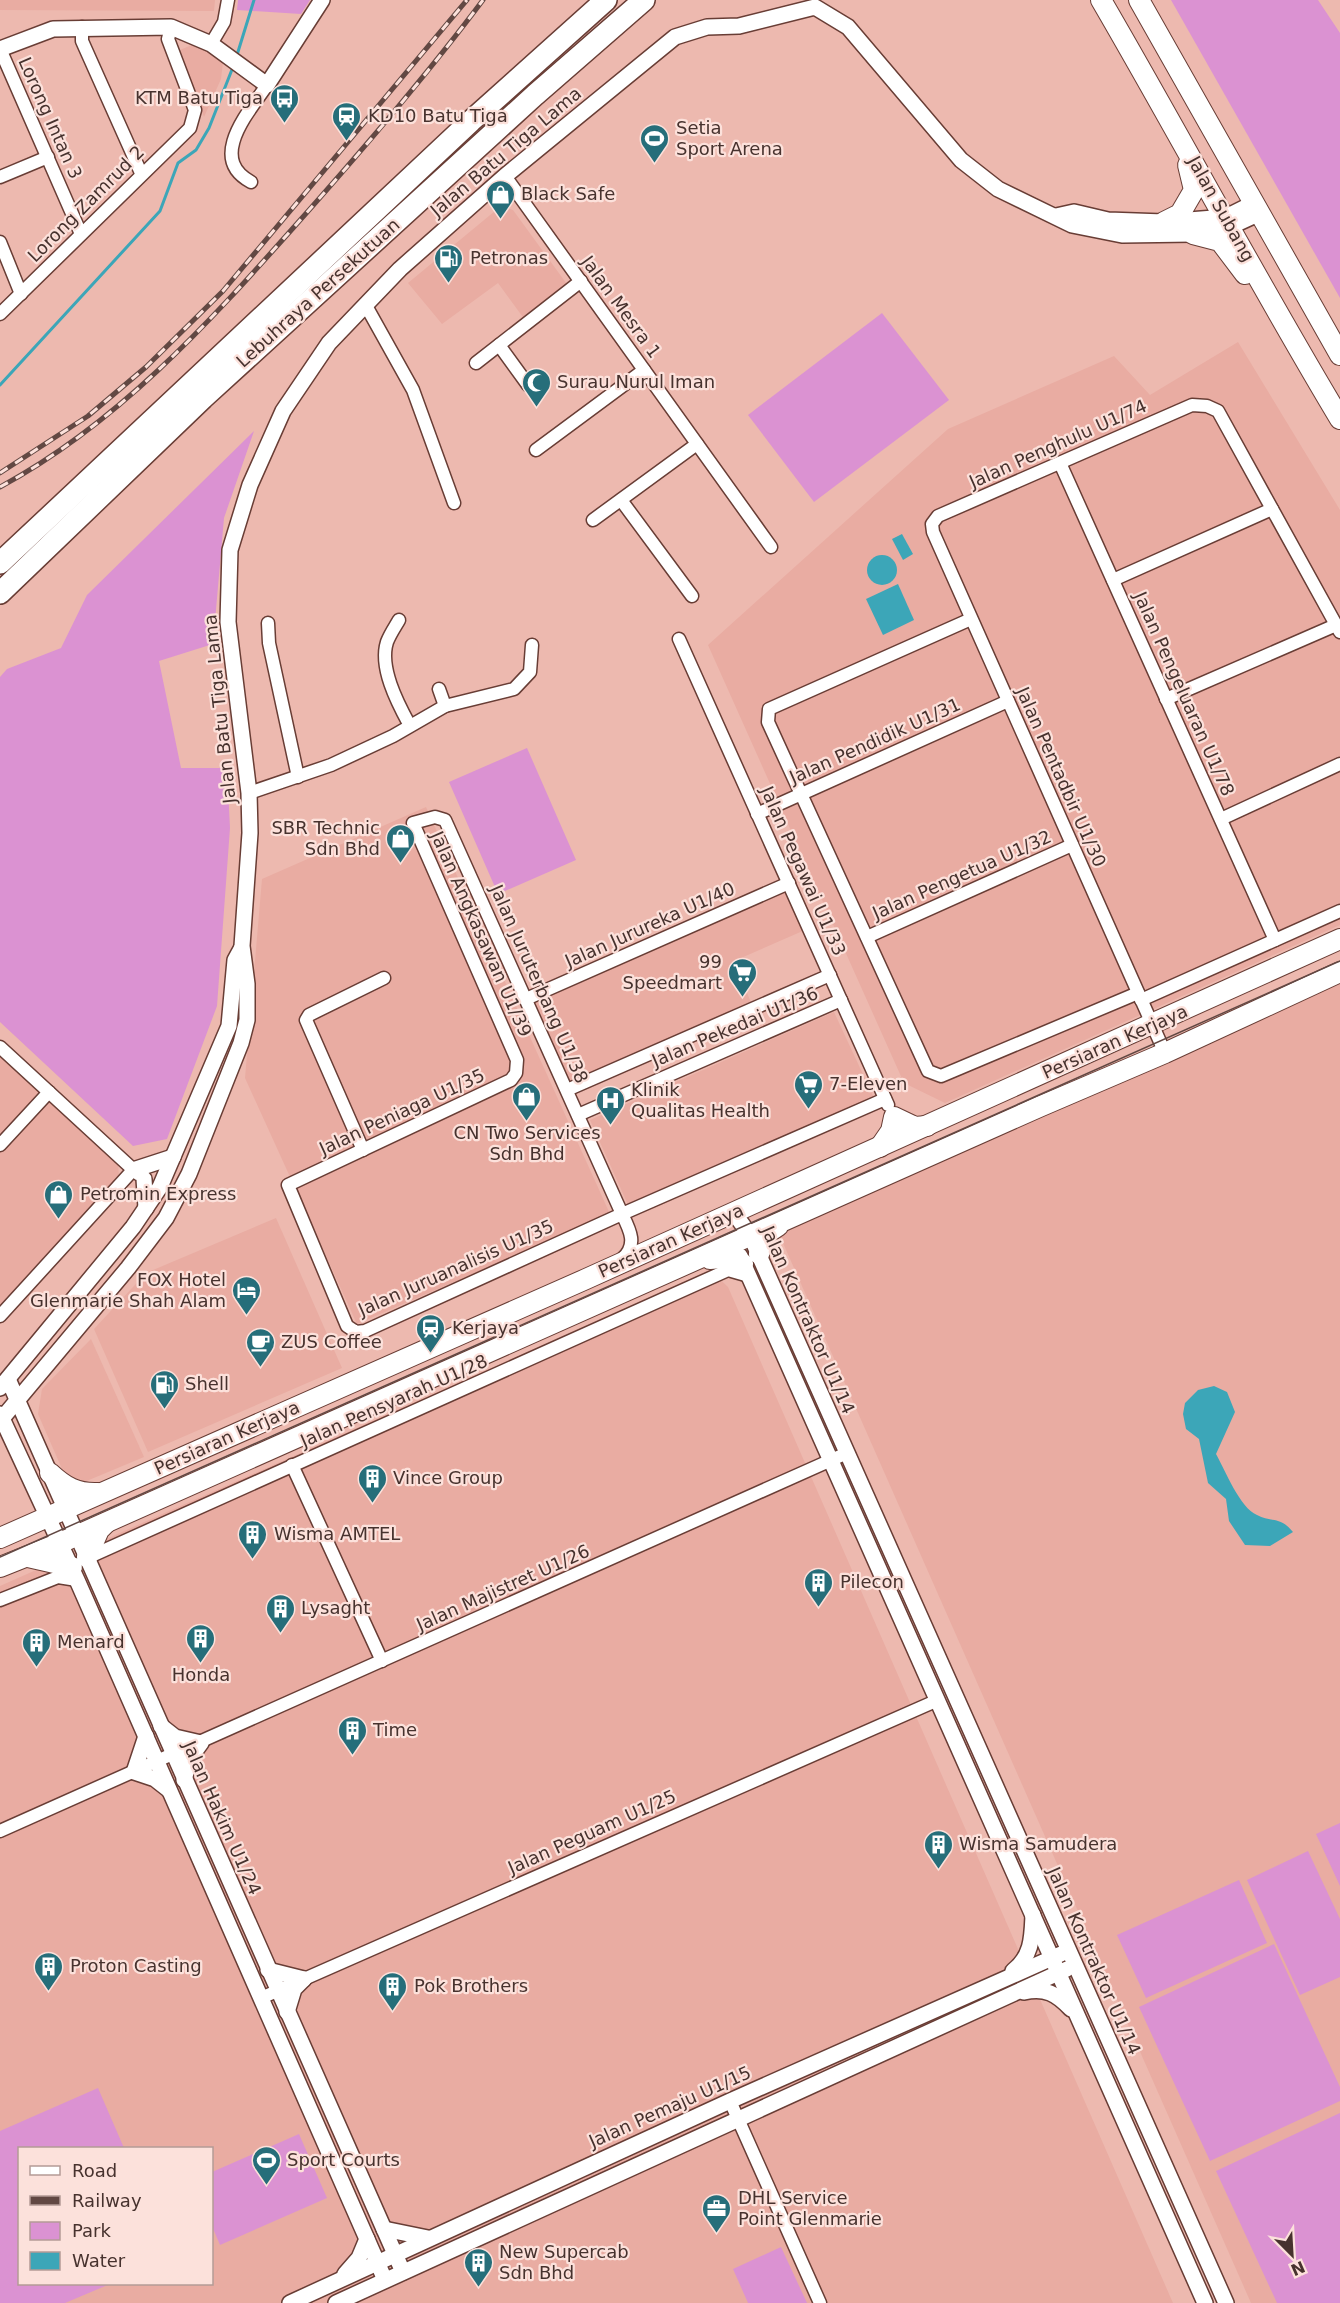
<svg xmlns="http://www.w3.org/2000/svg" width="1340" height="2303" font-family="'DejaVu Sans',sans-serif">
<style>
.built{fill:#e9aca2;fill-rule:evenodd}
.green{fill:#db92d2}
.water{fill:#3ca6b8}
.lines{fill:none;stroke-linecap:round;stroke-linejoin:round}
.stream{stroke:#3ca6b8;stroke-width:3}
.minor-casing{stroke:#683d35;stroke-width:15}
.tertiary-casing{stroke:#683d35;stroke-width:18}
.primary-casing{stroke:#683d35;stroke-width:22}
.trunk-casing{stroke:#683d35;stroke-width:24}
.minor{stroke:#fff;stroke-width:12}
.tertiary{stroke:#fff;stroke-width:15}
.primary{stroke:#fff;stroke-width:20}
.trunk{stroke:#fff;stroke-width:21}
.tram{stroke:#624843;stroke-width:1.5}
.rail-casing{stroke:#624843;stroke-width:5}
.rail{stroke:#fce1db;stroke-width:3;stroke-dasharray:9;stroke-linecap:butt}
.labels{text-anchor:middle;stroke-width:4.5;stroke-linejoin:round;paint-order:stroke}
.poi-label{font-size:18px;fill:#47322e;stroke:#fce1db;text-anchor:start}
.street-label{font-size:18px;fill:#47322e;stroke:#fce1db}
</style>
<rect width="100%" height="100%" fill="#edb9af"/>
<g class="built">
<polygon points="0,0 215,0 214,11 0,10"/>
<polygon points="194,44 202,46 223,62 221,79 204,117 180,50"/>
<polygon points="501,206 513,210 569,287 525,320 498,283 442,324 408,283"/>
<polygon points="1238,342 1340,510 1340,925 945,1103 904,1083 708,645 948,429 1114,356 1150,395"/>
<polygon points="426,807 610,1214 357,1324 245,1078 262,879"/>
<polygon points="787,890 805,930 734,961 752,1005 571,1084 533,1002"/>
<polygon points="1340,984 1340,2303 1251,2303 779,1234"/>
<polygon points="834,1012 874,1098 629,1207 590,1120"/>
<polygon points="0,1055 118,1162 119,1178 0,1308"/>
<polygon points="276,1218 342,1368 148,1452 94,1329 146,1273"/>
<path d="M711,1271l17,16 445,1016h-1173v-717zM20,2148h192v136h-192z"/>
<polygon points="91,1339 144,1457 77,1485 66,1478 38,1414 42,1389"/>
</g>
<g class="green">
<polygon points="238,0 310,0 301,14 237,10"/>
<polygon points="1171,0 1318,0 1340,33 1340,298"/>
<polygon points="882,313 949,400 814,502 748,415"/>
<polygon points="254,431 224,518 213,644 159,661 181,768 227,768 230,828 217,1006 167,1139 133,1146 0,1022 0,677 7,669 61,648 87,595"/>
<polygon points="527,748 576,860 498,894 449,782"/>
<polygon points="1340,1823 1340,1886 1316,1834"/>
<polygon points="1308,1851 1340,1919 1340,1977 1300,1995 1247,1880"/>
<polygon points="1239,1880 1267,1943 1146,1998 1117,1935"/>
<polygon points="1274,1944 1340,2087 1340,2101 1210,2161 1139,2007"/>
<polygon points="98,2088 124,2148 20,2148 20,2284 110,2284 65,2303 0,2303 0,2131"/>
<polygon points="1340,2113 1340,2303 1277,2303 1216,2171"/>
<polygon points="299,2134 327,2198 220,2245 212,2226 212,2172"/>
<polygon points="781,2247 807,2303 748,2303 733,2269"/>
</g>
<g class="water">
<polygon points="902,534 913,554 903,560 892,539"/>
<circle cx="882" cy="570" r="15"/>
<polygon points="898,584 914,620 883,635 866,599"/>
<path d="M1214,1386l13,6 8,20 -19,42c9,16 24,54 41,61 16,8 23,1 36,17l-23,14 -25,-1 -16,-24 -3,-22 -18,-16 -9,-44 -13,-10 -3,-15 2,-11 13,-13z"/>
</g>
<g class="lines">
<g class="stream">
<polyline points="237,55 254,0"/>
<polyline points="0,385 160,211 178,163 196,150 209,128 233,67"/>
</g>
<defs>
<g id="minor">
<polyline points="82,27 82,41 141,173"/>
<polyline points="211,44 224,22 228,0"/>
<polyline points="0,49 81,234"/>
<polyline points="505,176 771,547"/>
<polyline points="0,177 48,157"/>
<path d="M251,182c-44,-24 -2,-70 16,-97"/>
<polyline points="0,242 21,294"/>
<polyline points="365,304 413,390 454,503"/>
<polyline points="0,314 190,128 195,110 168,39 171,27"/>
<polyline points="499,345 528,385"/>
<polyline points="476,363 581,281"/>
<polyline points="536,450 644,370"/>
<polyline points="1060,463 1275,940"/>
<polyline points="621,500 692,596"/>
<polyline points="593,520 697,444"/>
<polyline points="1113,580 1272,509"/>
<polyline points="971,619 769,709 768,722 928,1071 941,1076 1138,993"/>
<path d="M399,620c-4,7 -9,14 -12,22 -8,25 10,60 22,82"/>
<polyline points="268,623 269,643 298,777"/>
<polyline points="679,639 888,1105"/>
<polyline points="439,689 445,706"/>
<polyline points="1166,699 1336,625"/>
<polyline points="249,793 331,765 393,736 445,706 514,689 530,672 532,645"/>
<polyline points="757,814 1008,701"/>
<polyline points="1221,819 1340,764"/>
<polyline points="867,937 1072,845"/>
<polyline points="526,999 789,883"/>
<polyline points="1141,1000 1340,911"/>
<polyline points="0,1047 138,1174"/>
<polyline points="1165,1053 933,532 932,524 938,516 1192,405 1207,406 1218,411 1340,632"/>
<polyline points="567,1090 830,975"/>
<polyline points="578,1115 841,1000"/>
<polyline points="0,1145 49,1092"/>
<polyline points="363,1150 306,1020 309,1015 384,978"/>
<path d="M622,1259c16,-14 8,-29 0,-45l-177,-394 -10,-3 -22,6 104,237 -1,13 -5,7 -223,105 59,141 9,6 9,-1 257,-117 263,-115"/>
<polyline points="0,1316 133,1170"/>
<polyline points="292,1465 382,1661"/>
<polyline points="87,1558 728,1270 749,1276"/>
<polyline points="0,1600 58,1577 77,1580"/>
<polyline points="0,1831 847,1453"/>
<polyline points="261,1998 938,1700"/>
<polyline points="730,2101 820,2303"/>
</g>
<g id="tertiary">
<polyline points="0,49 53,29 171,27 211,44 267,85 322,0"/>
<polyline points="1056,216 1074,212 1108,220 1164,222 1226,217 1254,203"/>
<polyline points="133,1170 173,1157"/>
<polyline points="144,1179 146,1208"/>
<polyline points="734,1213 750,1235 1226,2303"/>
<polyline points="740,1256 1205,2303"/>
<polyline points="8,1379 403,2272"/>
<polyline points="0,1388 133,1227 160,1187 229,1026 235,960 241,949"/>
<polyline points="0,1414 77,1580 385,2280"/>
<polyline points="0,1421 128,1268 166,1218 189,1174 241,1043 247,1020 247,984 242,946 250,833 249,793 228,622 230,550 250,485 283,411 329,343 400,269 505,176 675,37 707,27 739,26 815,7 848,27 961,160 998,189 1072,225 1122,235 1193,234 1221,231 1260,213"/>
<polyline points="161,1726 175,1737 201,1743 190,1758 184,1780"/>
<polyline points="146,1736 134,1772 155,1779 169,1790"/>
<polyline points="268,1970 304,1979"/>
<path d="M1013,1971c19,-15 19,-33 20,-56"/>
<path d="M1024,1992c21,-5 33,2 47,17"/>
<polyline points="287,2012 294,1989 304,1979"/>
<polyline points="384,2229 428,2238"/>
<polyline points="345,2274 359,2258 367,2239"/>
<polyline points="290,2303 730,2101 1061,1954"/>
<polyline points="336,2303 1067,1969"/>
</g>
<g id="primary">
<path d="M1101,0c81,139 156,281 239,419"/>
<polyline points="1139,0 1340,355"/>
<polyline points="1164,222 1180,214 1194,190 1188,165"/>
<polyline points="1193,234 1220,241 1245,274"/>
<polyline points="880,1147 891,1131 894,1117 915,1127 927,1126"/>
<polyline points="759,1254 766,1234 778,1226"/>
<polyline points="710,1259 733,1257 743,1264"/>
<path d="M50,1473c15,14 27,21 48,20"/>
<polyline points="0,1538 586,1279 1340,939"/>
<polyline points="28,1557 72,1567"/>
<polyline points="87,1557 99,1530 106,1523"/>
<polyline points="0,1567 60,1543 1039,1107 1165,1053 1340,972"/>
</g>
<g id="trunk">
<polyline points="0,563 471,121 606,0"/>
<polyline points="0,593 203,398 535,95 644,0"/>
</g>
</defs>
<use href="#minor" class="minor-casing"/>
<use href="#tertiary" class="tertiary-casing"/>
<use href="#primary" class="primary-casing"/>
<use href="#trunk" class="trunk-casing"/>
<use href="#minor" class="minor"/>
<use href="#tertiary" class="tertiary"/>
<use href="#primary" class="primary"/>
<use href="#trunk" class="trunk"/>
<polyline class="tram" points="0,1557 1340,961"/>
<defs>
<g id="rail">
<polyline points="0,473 88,416 146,367 223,291 467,0"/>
<path d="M0,487c117,-63 207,-162 294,-260 65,-73 130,-148 189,-227"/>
</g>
</defs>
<use href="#rail" class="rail-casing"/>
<use href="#rail" class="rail"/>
</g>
<defs>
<symbol id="bus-pin" viewBox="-11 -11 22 30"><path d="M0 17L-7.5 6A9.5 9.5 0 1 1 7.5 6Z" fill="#266e7a" stroke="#fce1db"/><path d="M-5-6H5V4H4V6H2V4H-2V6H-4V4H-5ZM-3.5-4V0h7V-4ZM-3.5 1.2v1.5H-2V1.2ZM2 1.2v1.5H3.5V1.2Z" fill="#fff"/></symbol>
<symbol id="station-pin" viewBox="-11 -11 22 30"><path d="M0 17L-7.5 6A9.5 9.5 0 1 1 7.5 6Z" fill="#266e7a" stroke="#fce1db"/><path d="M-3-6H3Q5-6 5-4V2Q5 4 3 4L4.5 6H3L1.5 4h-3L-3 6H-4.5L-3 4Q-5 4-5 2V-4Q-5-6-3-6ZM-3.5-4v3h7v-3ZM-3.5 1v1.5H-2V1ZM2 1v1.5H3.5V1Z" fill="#fff"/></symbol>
<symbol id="stadium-pin" viewBox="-11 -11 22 30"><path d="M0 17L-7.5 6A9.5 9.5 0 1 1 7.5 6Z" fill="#266e7a" stroke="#fce1db"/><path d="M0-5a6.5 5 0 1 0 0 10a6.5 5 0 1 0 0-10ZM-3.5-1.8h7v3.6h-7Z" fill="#fff"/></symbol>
<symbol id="shop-pin" viewBox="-11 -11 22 30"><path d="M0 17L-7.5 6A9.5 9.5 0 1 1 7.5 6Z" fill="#266e7a" stroke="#fce1db"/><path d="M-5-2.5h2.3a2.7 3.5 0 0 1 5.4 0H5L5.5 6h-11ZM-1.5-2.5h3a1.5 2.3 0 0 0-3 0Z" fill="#fff"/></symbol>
<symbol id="fuel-pin" viewBox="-11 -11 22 30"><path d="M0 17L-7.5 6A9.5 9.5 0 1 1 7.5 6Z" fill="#266e7a" stroke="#fce1db"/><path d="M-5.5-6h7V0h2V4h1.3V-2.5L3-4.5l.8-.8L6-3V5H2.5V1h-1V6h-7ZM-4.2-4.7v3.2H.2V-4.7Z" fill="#fff"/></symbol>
<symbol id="mosque-pin" viewBox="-11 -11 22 30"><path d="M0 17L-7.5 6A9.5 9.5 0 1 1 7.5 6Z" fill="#266e7a" stroke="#fce1db"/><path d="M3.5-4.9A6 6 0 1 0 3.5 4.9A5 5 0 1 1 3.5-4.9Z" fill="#fff"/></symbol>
<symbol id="supermarket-pin" viewBox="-11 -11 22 30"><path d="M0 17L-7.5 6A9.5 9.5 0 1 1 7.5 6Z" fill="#266e7a" stroke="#fce1db"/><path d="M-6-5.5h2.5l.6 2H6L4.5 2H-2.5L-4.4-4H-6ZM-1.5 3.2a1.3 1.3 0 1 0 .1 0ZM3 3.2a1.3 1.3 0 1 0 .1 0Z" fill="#fff"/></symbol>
<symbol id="hospital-pin" viewBox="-11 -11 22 30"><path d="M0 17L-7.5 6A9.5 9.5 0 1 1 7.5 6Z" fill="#266e7a" stroke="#fce1db"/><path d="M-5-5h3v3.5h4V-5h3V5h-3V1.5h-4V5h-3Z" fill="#fff"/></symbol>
<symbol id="hotel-pin" viewBox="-11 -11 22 30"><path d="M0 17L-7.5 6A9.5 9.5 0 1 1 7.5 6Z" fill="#266e7a" stroke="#fce1db"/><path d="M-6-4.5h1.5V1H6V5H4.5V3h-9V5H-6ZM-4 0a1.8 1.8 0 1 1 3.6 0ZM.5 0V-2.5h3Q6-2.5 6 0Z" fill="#fff"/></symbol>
<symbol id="cafe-pin" viewBox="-11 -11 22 30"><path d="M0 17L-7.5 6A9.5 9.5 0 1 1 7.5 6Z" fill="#266e7a" stroke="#fce1db"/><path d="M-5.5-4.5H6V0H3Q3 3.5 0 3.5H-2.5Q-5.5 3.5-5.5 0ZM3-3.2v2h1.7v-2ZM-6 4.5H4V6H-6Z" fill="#fff"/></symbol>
<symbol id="building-pin" viewBox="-11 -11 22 30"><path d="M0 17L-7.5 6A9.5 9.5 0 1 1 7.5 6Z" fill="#266e7a" stroke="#fce1db"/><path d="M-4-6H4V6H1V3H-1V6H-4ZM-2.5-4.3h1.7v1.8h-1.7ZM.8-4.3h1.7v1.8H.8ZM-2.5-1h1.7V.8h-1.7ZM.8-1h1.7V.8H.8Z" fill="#fff"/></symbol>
<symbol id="office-pin" viewBox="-11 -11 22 30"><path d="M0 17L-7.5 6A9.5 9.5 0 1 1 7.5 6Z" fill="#266e7a" stroke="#fce1db"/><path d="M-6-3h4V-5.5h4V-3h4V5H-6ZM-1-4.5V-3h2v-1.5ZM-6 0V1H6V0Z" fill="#fff"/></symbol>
</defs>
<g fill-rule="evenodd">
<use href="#bus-pin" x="268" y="82" width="33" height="45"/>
<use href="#station-pin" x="330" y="100" width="33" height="45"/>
<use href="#stadium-pin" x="638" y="122" width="33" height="45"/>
<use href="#shop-pin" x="484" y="178" width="33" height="45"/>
<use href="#fuel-pin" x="432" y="242" width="33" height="45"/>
<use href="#mosque-pin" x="520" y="366" width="33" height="45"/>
<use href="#shop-pin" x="384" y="822" width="33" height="45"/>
<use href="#supermarket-pin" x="726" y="956" width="33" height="45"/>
<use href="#supermarket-pin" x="792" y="1068" width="33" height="45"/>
<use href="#shop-pin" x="510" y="1080" width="33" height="45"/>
<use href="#hospital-pin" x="594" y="1084" width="33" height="45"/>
<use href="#shop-pin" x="42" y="1178" width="33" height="45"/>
<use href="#hotel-pin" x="230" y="1274" width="33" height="45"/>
<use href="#station-pin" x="414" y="1312" width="33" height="45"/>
<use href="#cafe-pin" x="244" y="1326" width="33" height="45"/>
<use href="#fuel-pin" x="148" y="1368" width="33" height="45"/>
<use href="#building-pin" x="356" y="1462" width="33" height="45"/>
<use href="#building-pin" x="236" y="1518" width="33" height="45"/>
<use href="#building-pin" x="802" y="1566" width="33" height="45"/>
<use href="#building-pin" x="264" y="1592" width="33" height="45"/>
<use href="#building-pin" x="184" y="1622" width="33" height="45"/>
<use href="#building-pin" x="20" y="1626" width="33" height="45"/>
<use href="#building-pin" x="336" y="1714" width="33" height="45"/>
<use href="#building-pin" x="922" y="1828" width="33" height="45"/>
<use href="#building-pin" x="32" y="1950" width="33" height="45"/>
<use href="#building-pin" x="376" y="1970" width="33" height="45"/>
<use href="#stadium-pin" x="250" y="2144" width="33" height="45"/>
<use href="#office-pin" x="700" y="2192" width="33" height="45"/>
<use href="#building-pin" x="462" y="2246" width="33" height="45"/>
</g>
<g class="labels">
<g class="poi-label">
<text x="263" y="104" text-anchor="end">KTM Batu Tiga</text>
<text x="368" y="122">KD10 Batu Tiga</text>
<text x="676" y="134">Setia<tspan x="676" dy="21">Sport Arena</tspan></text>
<text x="521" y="200">Black Safe</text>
<text x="470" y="264">Petronas</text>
<text x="557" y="388">Surau Nurul Iman</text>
<text x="380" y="834" text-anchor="end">SBR Technic<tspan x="380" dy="21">Sdn Bhd</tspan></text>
<text x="722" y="968" text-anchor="end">99<tspan x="722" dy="21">Speedmart</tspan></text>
<text x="829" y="1090">7-Eleven</text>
<text x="631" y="1096">Klinik<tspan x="631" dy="21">Qualitas Health</tspan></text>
<text x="527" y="1139" text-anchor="middle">CN Two Services<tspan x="527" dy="21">Sdn Bhd</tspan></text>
<text x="80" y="1200">Petromin Express</text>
<text x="226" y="1286" text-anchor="end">FOX Hotel<tspan x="226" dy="21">Glenmarie Shah Alam</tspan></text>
<text x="452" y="1334">Kerjaya</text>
<text x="281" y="1348">ZUS Coffee</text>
<text x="185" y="1390">Shell</text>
<text x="393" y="1484">Vince Group</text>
<text x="274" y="1540">Wisma AMTEL</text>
<text x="840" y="1588">Pilecon</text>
<text x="301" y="1614">Lysaght</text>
<text x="57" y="1648">Menard</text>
<text x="201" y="1681" text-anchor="middle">Honda</text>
<text x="373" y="1736">Time</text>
<text x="959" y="1850">Wisma Samudera</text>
<text x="70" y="1972">Proton Casting</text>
<text x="414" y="1992">Pok Brothers</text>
<text x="287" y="2166">Sport Courts</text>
<text x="738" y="2204">DHL Service<tspan x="738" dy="21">Point Glenmarie</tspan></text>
<text x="499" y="2258">New Supercab<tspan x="499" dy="21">Sdn Bhd</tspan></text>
</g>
<g class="street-label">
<text transform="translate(50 118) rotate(66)" y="6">Lorong Intan 3</text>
<text transform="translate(506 152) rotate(-40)" y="6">Jalan Batu Tiga Lama</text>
<text transform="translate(86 204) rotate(-45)" y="6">Lorong Zamrud 2</text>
<text transform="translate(1221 209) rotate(61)" y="6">Jalan Subang</text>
<text transform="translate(318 293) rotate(-42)" y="6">Lebuhraya Persekutuan</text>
<text transform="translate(621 307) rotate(54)" y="6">Jalan Mesra 1</text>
<text transform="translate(1058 444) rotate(-24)" y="6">Jalan Penghulu U1/74</text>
<text transform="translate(1184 694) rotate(66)" y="6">Jalan Pengeluaran U1/78</text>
<text transform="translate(220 709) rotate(-96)" y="6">Jalan Batu Tiga Lama</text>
<text transform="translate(875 741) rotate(-24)" y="6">Jalan Pendidik U1/31</text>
<text transform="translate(1061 777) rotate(66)" y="6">Jalan Pentadbir U1/30</text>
<text transform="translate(803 871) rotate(66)" y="6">Jalan Pegawai U1/33</text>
<text transform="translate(962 875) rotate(-24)" y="6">Jalan Pengetua U1/32</text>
<text transform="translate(650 925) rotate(-24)" y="6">Jalan Jurureka U1/40</text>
<text transform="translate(481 934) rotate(66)" y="6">Jalan Angkasawan U1/39</text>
<text transform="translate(539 984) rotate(66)" y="6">Jalan Juruterbang U1/38</text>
<text transform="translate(735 1027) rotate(-23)" y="6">Jalan Pekedai U1/36</text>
<text transform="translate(1115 1042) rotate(-24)" y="6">Persiaran Kerjaya</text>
<text transform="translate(402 1112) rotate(-25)" y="6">Jalan Peniaga U1/35</text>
<text transform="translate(671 1241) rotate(-24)" y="6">Persiaran Kerjaya</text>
<text transform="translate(456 1268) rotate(-24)" y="6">Jalan Juruanalisis U1/35</text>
<text transform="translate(808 1320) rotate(66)" y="6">Jalan Kontraktor U1/14</text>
<text transform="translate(394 1401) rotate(-24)" y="6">Jalan Pensyarah U1/28</text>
<text transform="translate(227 1438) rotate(-24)" y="6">Persiaran Kerjaya</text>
<text transform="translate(503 1588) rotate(-24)" y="6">Jalan Majistret U1/26</text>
<text transform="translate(222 1818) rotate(66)" y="6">Jalan Hakim U1/24</text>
<text transform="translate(592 1832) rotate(-24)" y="6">Jalan Peguam U1/25</text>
<text transform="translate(1094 1961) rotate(66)" y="6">Jalan Kontraktor U1/14</text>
<text transform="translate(670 2107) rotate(-24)" y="6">Jalan Pemaju U1/15</text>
</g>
</g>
<rect x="18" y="2147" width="195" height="138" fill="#fce1db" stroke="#b49b96" stroke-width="1.5"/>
<rect x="30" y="2166" width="30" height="9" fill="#ffffff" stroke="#b49b96" stroke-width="1.5"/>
<text x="72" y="2177" font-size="18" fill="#47322e">Road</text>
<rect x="30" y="2196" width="30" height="9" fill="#624843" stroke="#b49b96" stroke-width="1.5"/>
<text x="72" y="2207" font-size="18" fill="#47322e">Railway</text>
<rect x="30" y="2222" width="30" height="18" fill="#db92d2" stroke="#b49b96" stroke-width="1.5"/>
<text x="72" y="2237" font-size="18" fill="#47322e">Park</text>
<rect x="30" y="2252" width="30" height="18" fill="#3ca6b8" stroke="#b49b96" stroke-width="1.5"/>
<text x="72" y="2267" font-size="18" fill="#47322e">Water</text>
<g transform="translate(1292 2255) rotate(156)" stroke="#fce1db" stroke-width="4.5" paint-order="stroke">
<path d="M0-4.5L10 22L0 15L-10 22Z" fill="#47322e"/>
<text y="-9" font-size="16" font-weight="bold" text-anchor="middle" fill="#47322e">N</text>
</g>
</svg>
